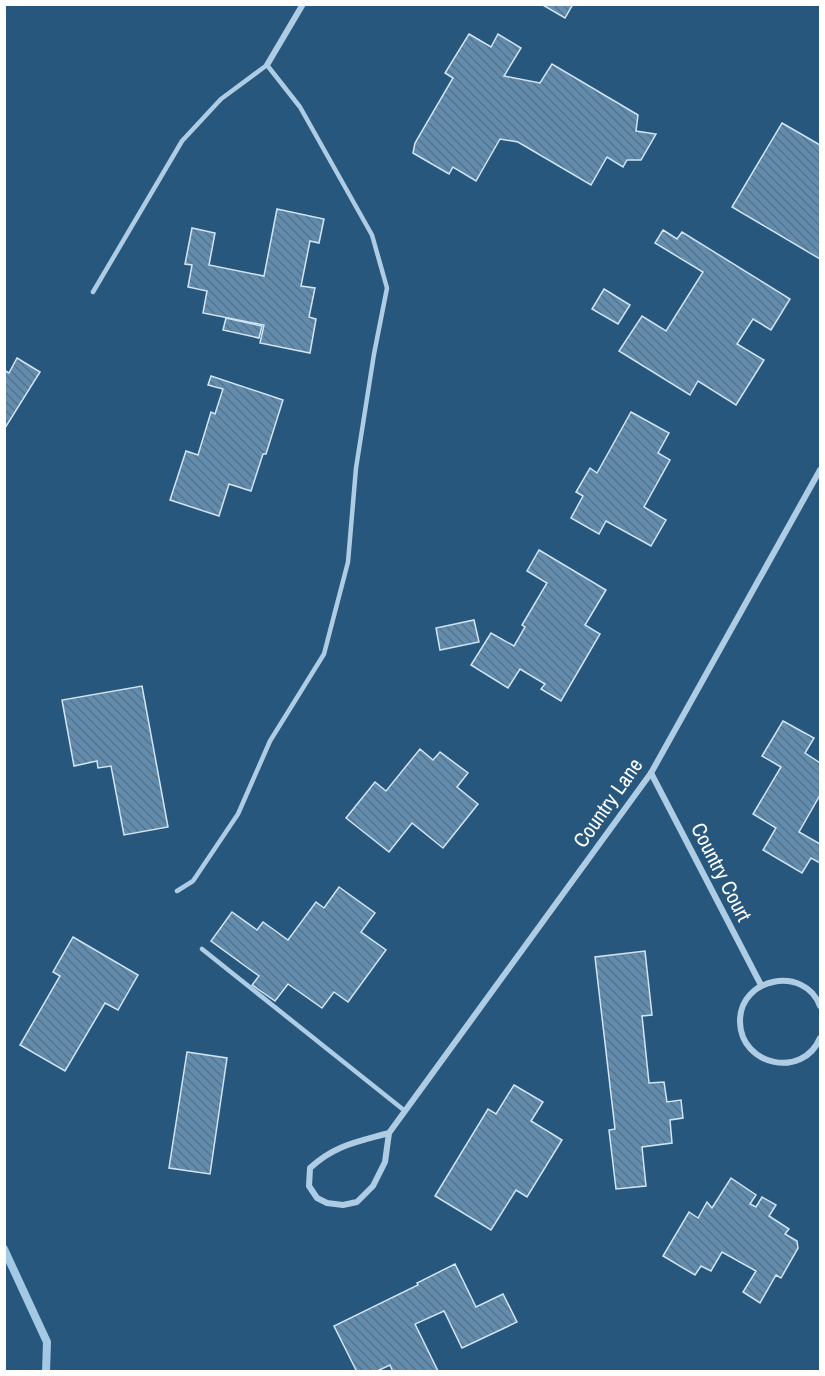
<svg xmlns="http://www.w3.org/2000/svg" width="825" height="1376" font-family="'Archivo Narrow',sans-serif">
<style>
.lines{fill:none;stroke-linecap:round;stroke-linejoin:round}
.stream{stroke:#a3c9e5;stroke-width:8}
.building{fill:url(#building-back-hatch);stroke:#d1e5f4;stroke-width:1.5}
.service{stroke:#aecde5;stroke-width:4.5}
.minor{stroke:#aecde5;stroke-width:6}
.labels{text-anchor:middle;stroke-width:4.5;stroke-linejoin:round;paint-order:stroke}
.street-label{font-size:21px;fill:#fff;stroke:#28577e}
</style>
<defs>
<pattern id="building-back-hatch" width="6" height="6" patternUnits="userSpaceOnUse" patternTransform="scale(1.5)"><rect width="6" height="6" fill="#618cae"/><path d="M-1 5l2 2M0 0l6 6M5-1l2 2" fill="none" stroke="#597287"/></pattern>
</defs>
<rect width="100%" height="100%" fill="#28577e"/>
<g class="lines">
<polyline class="stream" points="4,1249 47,1342 46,1372"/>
</g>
<g class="building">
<polygon points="541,4 573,4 565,18"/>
<polygon points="469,34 491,47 498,34 521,48 504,76 540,83 552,64 638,115 636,131 656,134 641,160 627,160 623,167 607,157 591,185 518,142 500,139 476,181 453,167 449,174 413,153 415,143 453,78 445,73"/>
<polygon points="782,123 820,145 820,259 732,207"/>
<polygon points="277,209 324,219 319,243 310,241 301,286 315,288 309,317 316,319 310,353 260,343 264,325 203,313 207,291 188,287 192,265 185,264 192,228 215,233 209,265 264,276"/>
<polygon points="663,230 677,239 682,232 790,299 771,330 753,319 737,344 764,360 736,405 698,381 690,395 619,351 642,316 666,331 703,272 655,243"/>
<polygon points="604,289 630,305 618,324 592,309"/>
<polygon points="226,318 262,326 259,338 223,330"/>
<polygon points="17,358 40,372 5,428 4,370 9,373"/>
<polygon points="211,376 283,400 266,454 263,454 251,491 229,484 219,516 170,500 186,451 198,455 211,412 215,414 223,389 208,385"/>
<polygon points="631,412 669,433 658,453 670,460 644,507 666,520 651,546 606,521 599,534 571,518 583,496 576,492 590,468 597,473"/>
<polygon points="539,550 606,590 585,625 600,634 561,701 541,689 545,684 520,669 508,688 471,665 491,633 514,646 525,627 522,625 547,583 527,571"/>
<polygon points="474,620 479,642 440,650 436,628"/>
<polygon points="142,686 168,827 124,835 111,766 98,768 97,761 74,766 62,700"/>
<polygon points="783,721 814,738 805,753 820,763 820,795 799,832 820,844 820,863 811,858 802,873 763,850 776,828 753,814 781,767 762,756"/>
<polygon points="420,749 433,760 440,752 468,773 457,787 478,804 443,848 412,823 389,852 346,818 375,782 386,791"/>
<polygon points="339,887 375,913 361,932 386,950 348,1002 334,992 322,1008 288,984 275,1001 252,985 259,976 211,941 232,912 257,930 263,922 288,940 316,902 324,908"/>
<polygon points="73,937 138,975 118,1010 105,1003 65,1071 20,1045 60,976 53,972"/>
<polygon points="645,951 652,1015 642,1016 649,1083 664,1082 667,1102 681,1100 683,1118 670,1120 672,1143 642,1147 646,1186 616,1189 609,1130 615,1129 595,957"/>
<polygon points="187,1052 227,1058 210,1174 169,1168"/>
<polygon points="514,1085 543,1102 531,1121 562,1140 527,1197 516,1190 491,1230 435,1196 488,1109 496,1114"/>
<polygon points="731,1178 756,1195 750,1204 756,1207 762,1197 776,1205 769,1216 789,1229 785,1234 797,1241 798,1248 781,1278 776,1275 760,1303 743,1292 756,1271 722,1252 711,1271 701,1266 695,1275 663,1256 689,1212 698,1218 707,1202 712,1208"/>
<polygon points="455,1264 476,1307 503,1294 517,1322 462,1348 444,1311 415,1324 438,1371 393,1372 390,1365 375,1372 357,1372 334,1326 418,1285 417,1283"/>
</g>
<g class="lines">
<g class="service">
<polyline points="93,292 182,141 221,99 267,65 300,107 372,235 387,288 374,354 356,468 348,562 324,654 270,741 238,814 193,881 177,891"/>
<polyline points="202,949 405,1111"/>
</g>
<g class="minor">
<polyline points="267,65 303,4"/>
<polyline points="651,773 761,985"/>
<path d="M820,1006c-15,-41 -81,-29 -80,16 1,44 63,57 80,16"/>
<path d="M389,1133c-32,9 -54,12 -79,35l-1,18 8,12 10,5 16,2 14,-3 16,-16 12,-24 4,-29 262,-360 169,-303"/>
</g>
</g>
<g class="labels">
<g class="street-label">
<text transform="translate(608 803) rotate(-55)" y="7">Country Lane</text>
<text transform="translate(721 872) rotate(63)" y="7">Country Court</text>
</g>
</g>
<rect width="825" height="1376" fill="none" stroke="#ffffff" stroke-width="12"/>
</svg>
